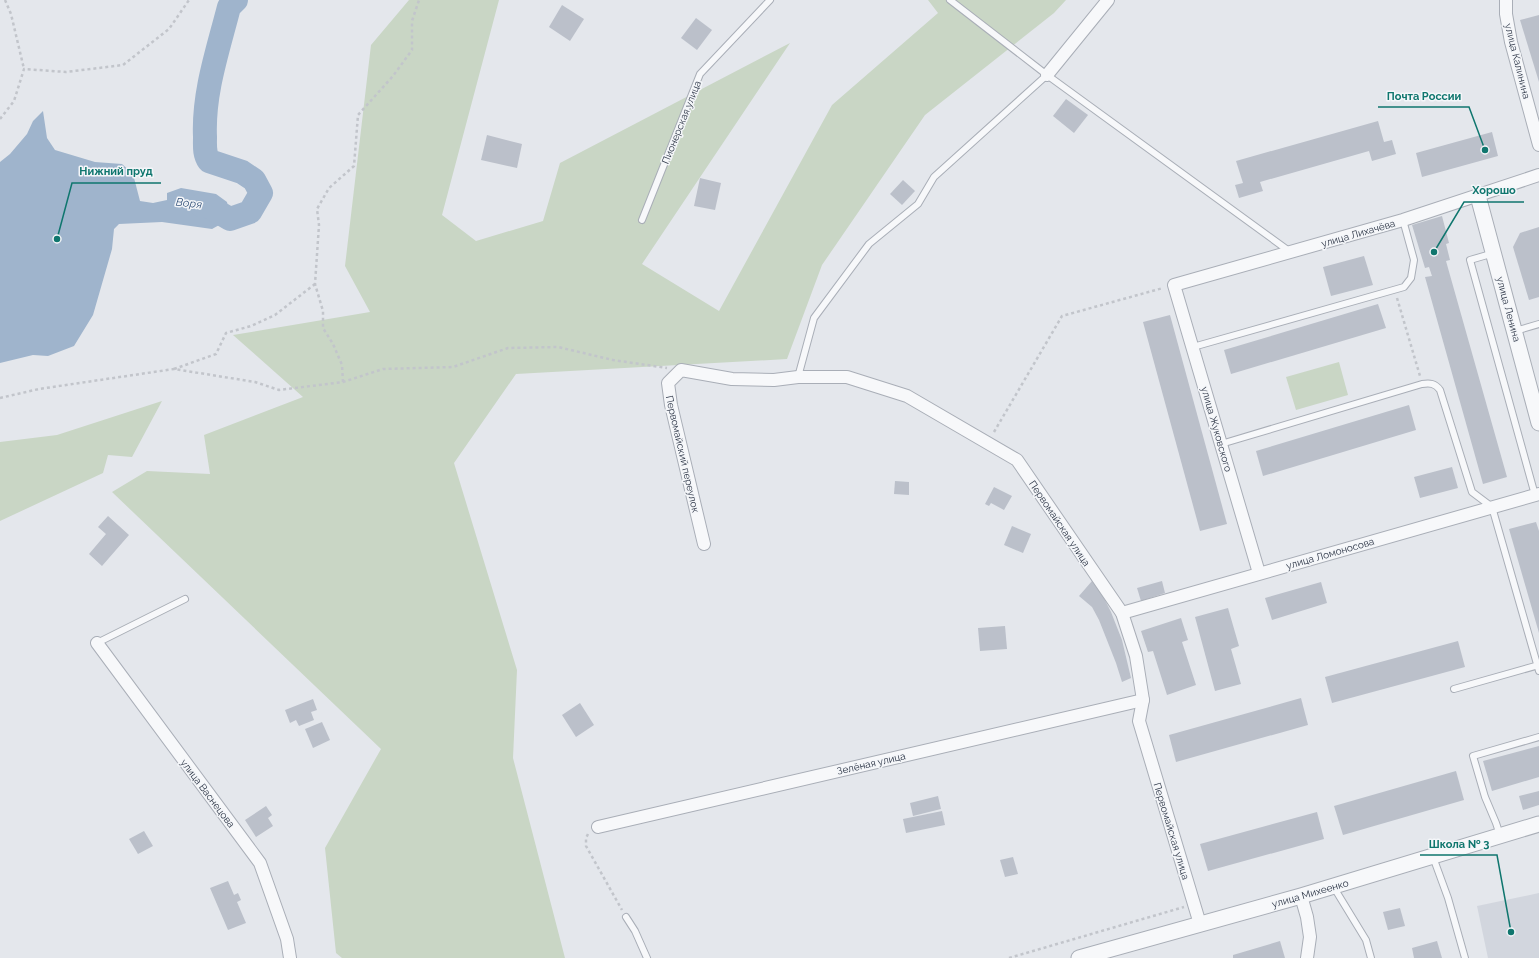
<svg xmlns="http://www.w3.org/2000/svg" width="1539" height="958" font-family="Raleway,sans-serif">
<style>
.built{fill:#d2d6de}
.green{fill:#c9d6c5}
.water{fill:#9fb4cc}
.lines{fill:none;stroke-linecap:round;stroke-linejoin:round}
.river{stroke:#9fb4cc;stroke-width:24}
.building{fill:#bbc0ca}
.service-casing{stroke:#a9aeb7;stroke-width:8}
.minor-casing{stroke:#a9aeb7;stroke-width:14}
.tertiary-casing{stroke:#a9aeb7;stroke-width:17}
.path{stroke:#c2c5cb;stroke-width:2.5;stroke-dasharray:3 3;stroke-linecap:butt}
.service{stroke:#f7f8fa;stroke-width:6}
.minor{stroke:#f7f8fa;stroke-width:12}
.tertiary{stroke:#f7f8fa;stroke-width:15}
.labels{text-anchor:middle;stroke-width:3;stroke-linejoin:round;paint-order:stroke}
.street-label{font-size:10px;fill:#2b3445;stroke:#f4f6f9}
.water-label{font-size:11px;font-style:italic;fill:#34527a;stroke:#f4f6f9}
.leader{fill:none;stroke:#0f766e;stroke-width:1.5}
.callout-dot{fill:#0f766e;stroke:#f4f6f9;stroke-width:1.5}
.callout-label{font-size:11px;text-anchor:middle;font-weight:bold;fill:#0f766e;stroke:#f4f6f9;stroke-width:3;stroke-linejoin:round;paint-order:stroke}
</style>
<rect width="100%" height="100%" fill="#e4e7ec"/>
<polygon class="built" points="1539,893 1539,958 1488,958 1477,906"/>
<g class="green">
<polygon points="409,0 499,0 442,215 476,241 543,221 560,163 790,43 642,264 719,311 832,105 938,13 928,0 1066,0 1054,13 925,115 822,265 787,359 516,374 454,463 517,670 513,758 565,958 342,958 336,953 325,848 381,749 112,492 147,471 210,474 204,435 303,397 233,335 370,312 345,266 371,45"/>
<polygon points="1339,362 1348,395 1296,410 1286,377"/>
<polygon points="162,401 132,457 108,455 103,473 0,521 0,442 57,435"/>
</g>
<polygon class="water" points="43,111 47,138 55,150 95,162 122,164 133,174 140,201 153,203 167,200 167,193 181,188 216,194 227,202 230,219 212,229 162,222 119,224 114,229 112,249 93,315 74,346 48,356 33,355 0,363 0,162 10,154 27,134 33,121"/>
<g class="lines">
<path class="river" d="M201,205h5l24,14 20,-7 11,-19 -7,-13 -12,-8 -33,-11c-5,-7 -4,-15 -4,-24 -2,-44 13,-87 24,-130l7,-7"/>
</g>
<g class="building">
<polygon points="562,5 584,19 570,41 549,27"/>
<polygon points="1539,15 1539,82 1520,20"/>
<polygon points="696,18 712,30 697,50 681,38"/>
<polygon points="1066,99 1088,115 1074,133 1053,116"/>
<polygon points="1378,121 1384,142 1392,140 1396,154 1372,161 1369,151 1260,182 1263,191 1239,198 1235,185 1243,183 1236,161"/>
<polygon points="1492,132 1498,156 1422,177 1416,153"/>
<polygon points="487,135 522,144 517,168 481,160"/>
<polygon points="700,178 721,183 715,210 694,206"/>
<polygon points="903,180 915,191 902,205 890,194"/>
<polygon points="1442,216 1449,243 1446,244 1450,260 1446,261 1507,477 1483,484 1425,277 1432,276 1429,267 1425,268 1412,225"/>
<polygon points="1539,227 1539,297 1529,300 1513,247 1520,233"/>
<polygon points="1364,256 1373,285 1331,296 1323,267"/>
<polygon points="1378,304 1386,328 1231,374 1224,350"/>
<polygon points="1170,315 1227,524 1200,531 1143,322"/>
<polygon points="1409,405 1416,430 1263,476 1256,451"/>
<polygon points="1452,467 1458,488 1420,498 1414,477"/>
<polygon points="895,481 909,482 909,495 894,494"/>
<polygon points="994,487 1012,496 1004,510 991,503 989,506 985,504"/>
<polygon points="108,516 129,535 102,566 89,554 106,534 98,527"/>
<polygon points="1536,522 1539,531 1539,633 1509,529"/>
<polygon points="1012,526 1031,534 1023,553 1004,545"/>
<polygon points="1092,581 1104,598 1111,612 1122,640 1131,678 1122,682 1116,663 1099,620 1092,607 1079,596"/>
<polygon points="1162,581 1165,593 1141,601 1137,588"/>
<polygon points="1321,582 1327,603 1272,620 1265,598"/>
<polygon points="1228,608 1239,646 1231,649 1241,684 1215,691 1195,617"/>
<polygon points="1181,618 1188,640 1182,642 1196,685 1167,695 1153,651 1148,652 1141,631"/>
<polygon points="1005,626 1007,649 980,651 978,628"/>
<polygon points="1458,641 1465,667 1332,703 1325,677"/>
<polygon points="1301,698 1308,725 1176,762 1169,735"/>
<polygon points="313,699 317,710 311,712 314,720 299,726 296,720 290,723 285,710"/>
<polygon points="580,703 594,725 576,737 562,715"/>
<polygon points="322,722 330,740 313,748 305,729"/>
<polygon points="1539,746 1539,777 1492,791 1483,761"/>
<polygon points="1456,771 1464,800 1343,835 1334,806"/>
<polygon points="1539,791 1539,805 1523,810 1519,796"/>
<polygon points="938,796 941,809 913,816 910,803"/>
<polygon points="266,806 272,815 268,818 273,826 256,837 245,820"/>
<polygon points="942,811 945,825 906,833 903,819"/>
<polygon points="1317,812 1324,839 1208,871 1200,844"/>
<polygon points="144,831 153,846 138,854 129,839"/>
<polygon points="1013,857 1018,874 1005,877 1000,860"/>
<polygon points="228,881 234,895 238,893 241,900 237,902 246,923 228,930 210,888"/>
<polygon points="1400,908 1405,926 1388,930 1383,912"/>
<polygon points="1280,941 1285,958 1233,958 1233,955"/>
<polygon points="1437,941 1442,958 1414,958 1412,948"/>
</g>
<g class="lines">
<defs>
<g id="service">
<polyline points="950,0 1047,75 1289,251"/>
<polyline points="642,220 700,74 770,0"/>
<polyline points="1494,253 1470,260 1535,495"/>
<polyline points="1515,331 1539,324"/>
<polyline points="1193,347 1404,287 1411,278 1414,260 1403,220"/>
<polyline points="798,377 814,318 869,244 918,204 934,177 1047,75"/>
<path d="M1221,444l201,-60c8,-1 13,-1 18,6l32,102 20,15 47,164"/>
<polyline points="97,643 185,599"/>
<polyline points="1454,689 1539,665"/>
<polyline points="1500,835 1496,823 1485,797 1473,756 1539,737"/>
<polyline points="1433,857 1448,898 1465,958"/>
<polyline points="1333,886 1366,940 1371,958"/>
<polyline points="626,917 635,931 647,958"/>
</g>
<g id="minor">
<polyline points="1506,0 1506,14 1511,42 1539,145"/>
<polyline points="1047,75 1108,0"/>
<polyline points="704,544 671,405 668,383 681,370 732,379 774,380 798,377 847,377 907,396 1017,460 1122,613 1136,656 1143,700 1139,721 1200,924"/>
<polyline points="1259,573 1174,285 1403,220 1539,175"/>
<polyline points="1122,613 1539,494"/>
<polyline points="97,643 260,863 287,939 290,958"/>
<polyline points="598,827 1143,700"/>
<polyline points="1301,896 1307,917 1310,937 1307,958"/>
</g>
<g id="tertiary">
<polyline points="1478,196 1539,423"/>
<polyline points="1079,958 1301,896 1539,824"/>
</g>
</defs>
<use href="#service" class="service-casing"/>
<use href="#minor" class="minor-casing"/>
<use href="#tertiary" class="tertiary-casing"/>
<g class="path">
<polyline points="5,0 11,14 24,69"/>
<polyline points="0,119 14,101 24,69 66,72 123,65 169,29 189,0"/>
<polyline points="1397,298 1420,376"/>
<polyline points="174,369 216,354 226,333 251,326 275,315 315,284"/>
<polyline points="343,382 342,365 333,344 323,328 323,311 315,284 319,225 317,209 329,188 354,166 358,115 393,76 412,50 412,21 419,0"/>
<polyline points="0,398 39,389 174,369 255,382 279,390 343,382 383,369 453,367 508,348 558,347 613,360 667,368"/>
<polyline points="994,432 1062,316 1163,288"/>
<polyline points="588,834 586,838 586,846 622,910"/>
<polyline points="1009,958 1184,907"/>
</g>
<use href="#service" class="service"/>
<use href="#minor" class="minor"/>
<use href="#tertiary" class="tertiary"/>
</g>
<g class="labels">
<g class="street-label">
<text transform="translate(1518 61) rotate(76)" y="4">улица Калинина</text>
<text transform="translate(681 122) rotate(-68)" y="4">Пионерская улица</text>
<text transform="translate(1358 233) rotate(-16)" y="4">улица Лихачёва</text>
<text transform="translate(1509 309) rotate(75)" y="4">улица Ленина</text>
<text transform="translate(1217 429) rotate(74)" y="4">улица Жуковского</text>
<text transform="translate(683 454) rotate(77)" y="4">Первомайский переулок</text>
<text transform="translate(1060 523) rotate(56)" y="4">Первомайская улица</text>
<text transform="translate(1330 553) rotate(-16)" y="4">улица Ломоносова</text>
<text transform="translate(871 763) rotate(-13)" y="4">Зелёная улица</text>
<text transform="translate(208 793) rotate(53)" y="4">улица Васнецова</text>
<text transform="translate(1172 831) rotate(73)" y="4">Первомайская улица</text>
<text transform="translate(1310 893) rotate(-16)" y="4">улица Михеенко</text>
</g>
<g class="water-label">
<text transform="translate(189 203) rotate(6)" y="4">Воря</text>
</g>
</g>
<path class="leader" d="M1485 150L1469 107H1378M57 239L72 183H161M1434 252L1464 202H1524M1511 932L1497 855H1420"/>
<g class="callout-dot">
<circle cx="1485" cy="150" r="4"/>
<circle cx="57" cy="239" r="4"/>
<circle cx="1434" cy="252" r="4"/>
<circle cx="1511" cy="932" r="4"/>
</g>
<g class="callout-label">
<text x="1424" y="100">Почта России</text>
<text x="116" y="175">Нижний пруд</text>
<text x="1494" y="194">Хорошо</text>
<text x="1459" y="848">Школа № 3</text>
</g>
</svg>
